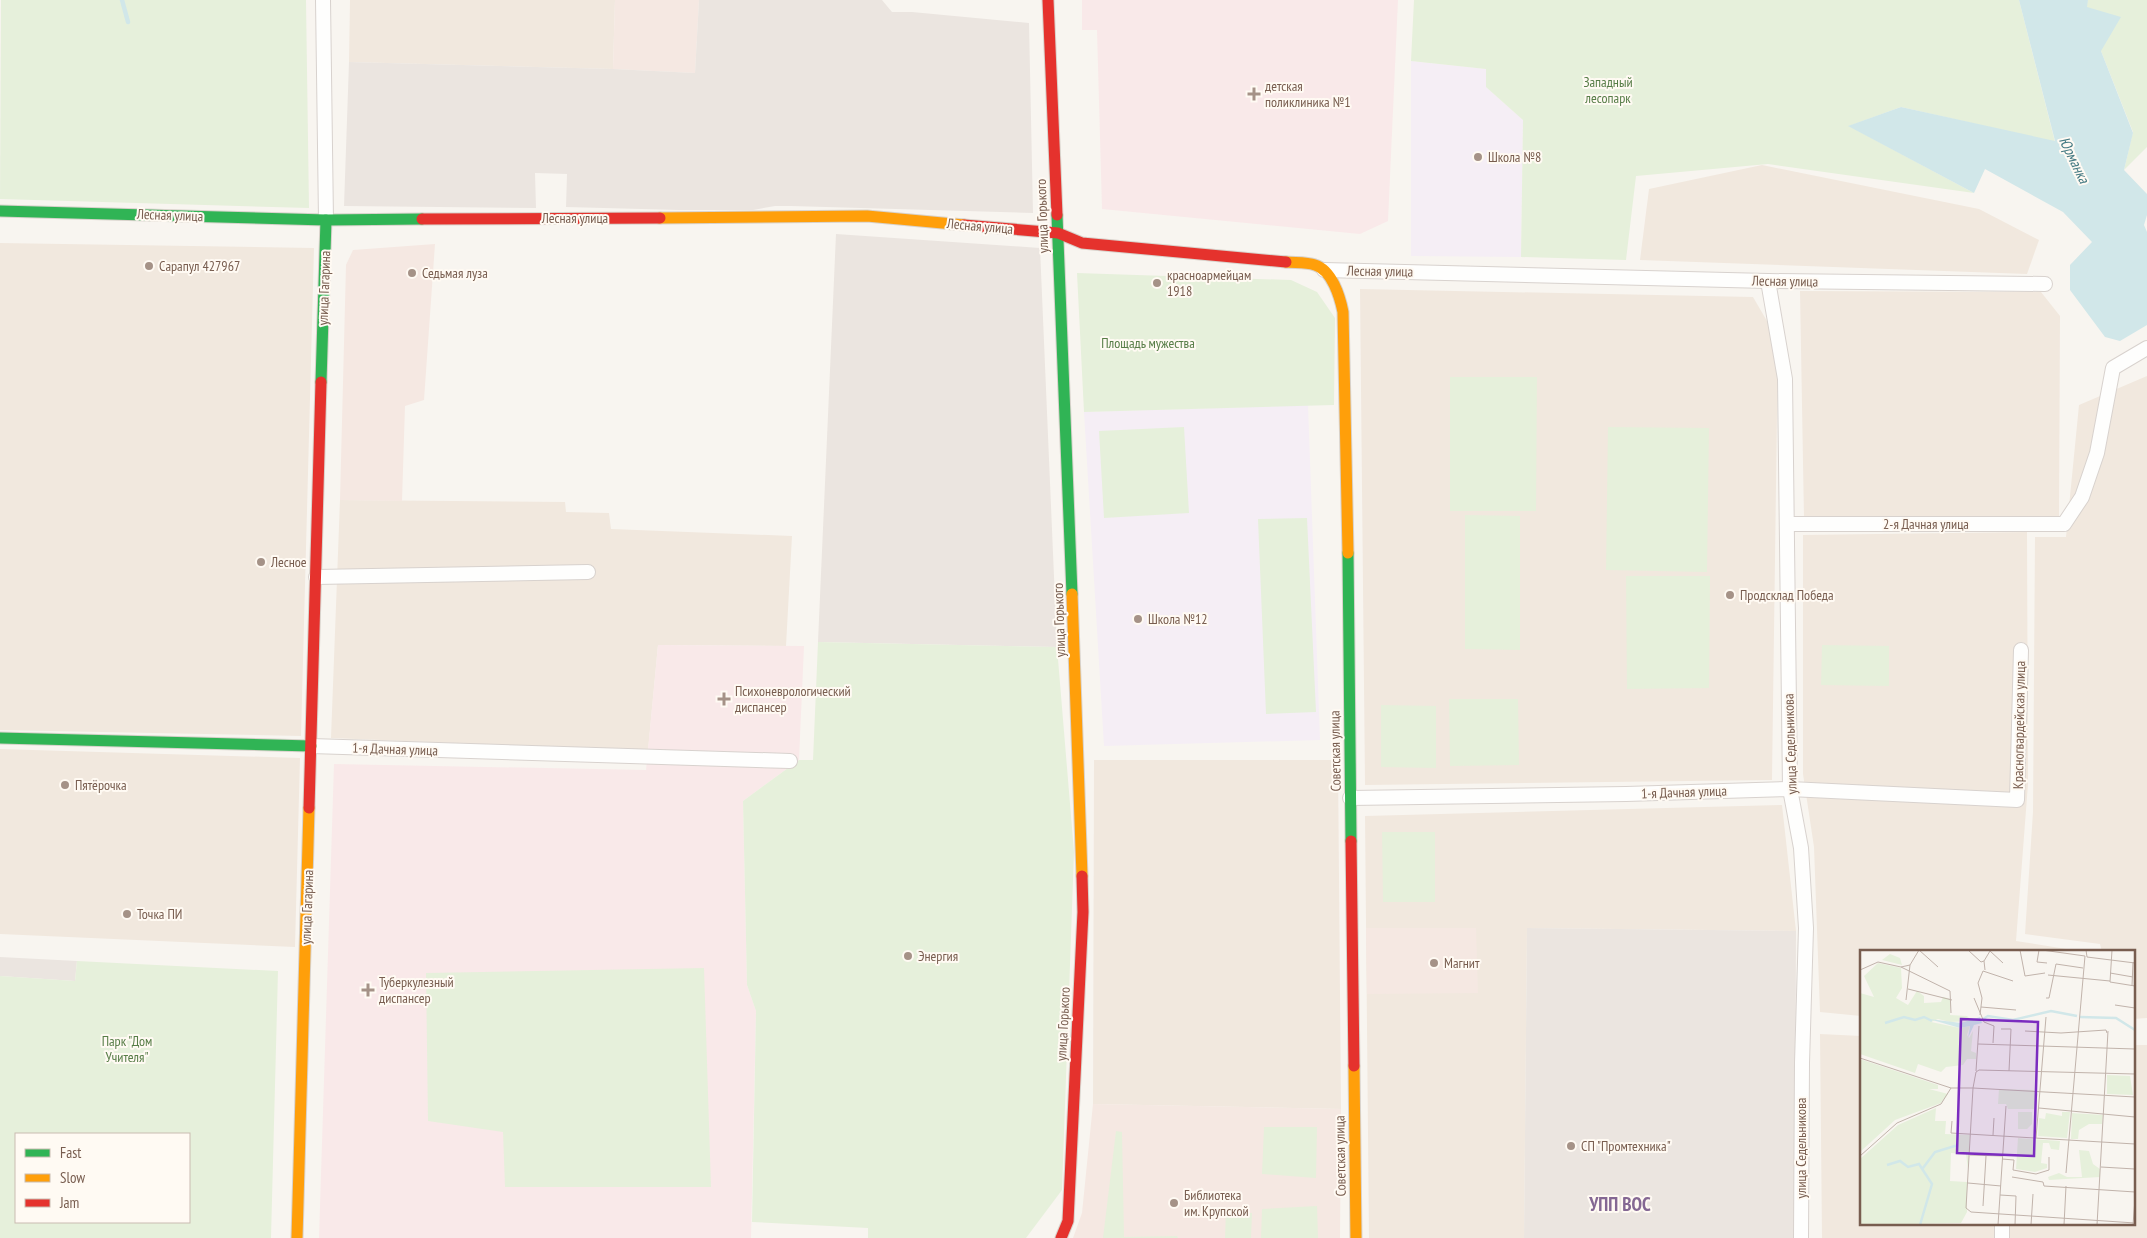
<svg xmlns="http://www.w3.org/2000/svg" width="2147" height="1238" font-family="'PT Sans Narrow',sans-serif">
<style>
.residential{fill:#f1e8de}
.commercial{fill:#f5e8e2}
.industrial{fill:#ebe5e0}
.education{fill:#f5eef5}
.medical{fill:#f9e9e9}
.green{fill:#e6f0db;fill-rule:evenodd}
.water{fill:#d1e7e9}
.lines{fill:none;stroke-linecap:round;stroke-linejoin:round}
.stream{stroke:#d1e7e9;stroke-width:4.5}
.street-casing{stroke:#d8d2ce;stroke-width:16}
.fast-casing{stroke:#d8d2cb;stroke-width:13}
.slow-casing{stroke:#d8d2cb;stroke-width:13}
.jam-casing{stroke:#d8d2cb;stroke-width:13}
.street{stroke:#fefefd;stroke-width:14}
.fast{stroke:#30b455;stroke-width:11}
.slow{stroke:#ff9f0a;stroke-width:11}
.jam{stroke:#e5322d;stroke-width:11}
.poi-dot{fill:#a59287;stroke:#fffaf3;stroke-width:2}
.labels{text-anchor:middle;stroke-width:4;stroke-linejoin:round;paint-order:stroke}
.park-label{font-size:14px;fill:#577d47;stroke:#fffaf3}
.poi-label{font-size:14px;fill:#785d4f;stroke:#fffaf3;text-anchor:start}
.street-label{font-size:14px;fill:#785d4f;stroke:#fffaf3}
.water-label{font-size:15px;font-style:italic;fill:#457a83;stroke:#fffaf3}
.district-label{font-size:19px;font-weight:bold;fill:#846793;stroke:#fffaf3}
.inset-river{fill:none;stroke:#d1e7e9;stroke-width:2.5}
.inset-road{fill:none;stroke:#c1b3ab;stroke-width:1}
.view{fill:#7b2cbf;fill-opacity:0.15;stroke:#7b2cbf;stroke-width:2.5}
.inset-edge{fill:none;stroke:#785d4f;stroke-width:2.5}
</style>
<rect width="100%" height="100%" fill="#f8f5f0"/>
<g class="residential">
<polygon points="350,0 615,0 613,69 349,62"/>
<polygon points="1762,165 1979,209 2039,240 2027,274 1640,260 1649,189"/>
<polygon points="0,243 314,248 301,736 0,730"/>
<polygon points="1360,289 1753,297 1778,340 1772,780 1365,785"/>
<polygon points="1800,291 2041,292 2060,316 2059,517 1804,519"/>
<polygon points="2147,376 2147,1018 2133,1019 2133,952 2102,952 2100,944 2025,934 2033,812 2035,537 2066,537 2079,405"/>
<polygon points="340,500 565,502 566,512 609,513 611,529 792,536 786,646 658,645 648,751 331,738"/>
<polygon points="2027,532 2028,784 2016,941 2085,952 1861,952 1861,1016 1820,1012 1814,847 1803,774 1803,535"/>
<polygon points="0,749 300,758 295,947 0,934"/>
<polygon points="1094,760 1338,760 1341,1109 1093,1104"/>
<polygon points="1782,805 1796,931 1527,928 1524,1238 1369,1238 1365,816"/>
<polygon points="1820,1034 1861,1036 1861,1224 2133,1224 2133,1045 2147,1045 2147,1238 1822,1238"/>
</g>
<g class="commercial">
<polygon points="615,0 699,0 695,73 613,69"/>
<polygon points="435,244 424,400 405,406 402,501 340,500 346,265 353,250"/>
<polygon points="1366,928 1476,928 1478,993 1367,994"/>
<polygon points="1093,1104 1341,1109 1340,1238 1073,1238 1082,1213"/>
</g>
<g class="industrial">
<polygon points="699,0 882,0 892,12 912,12 1029,23 1033,213 791,206 775,206 753,210 679,210 566,207 567,174 535,173 536,208 344,206 349,62 613,69 695,73"/>
<polygon points="836,234 1040,248 1057,647 818,642"/>
<polygon points="1527,928 1796,931 1795,1238 1524,1238"/>
<polygon points="0,957 77,961 75,981 0,976"/>
</g>
<g class="education">
<polygon points="1411,61 1486,69 1486,87 1523,120 1521,257 1411,256"/>
<polygon points="1308,405 1320,740 1104,746 1084,412"/>
</g>
<g class="medical">
<polygon points="1082,0 1398,0 1388,221 1360,234 1102,209 1097,30 1082,30"/>
<polygon points="658,645 804,646 799,760 743,801 747,985 756,1011 751,1238 319,1238 334,764 646,770"/>
</g>
<g class="green">
<polygon points="1,0 306,0 309,208 0,199"/>
<polygon points="1414,0 2019,0 2055,142 1901,107 1849,126 1974,193 1768,164 1636,176 1626,260 1521,257 1523,120 1486,87 1486,69 1411,61"/>
<polygon points="2088,0 2147,0 2147,147 2124,170 2133,132 2101,51 2086,6"/>
<polygon points="1077,273 1291,280 1317,292 1335,318 1334,405 1084,412"/>
<polygon points="1450,377 1537,377 1536,511 1450,511"/>
<polygon points="1184,427 1189,513 1104,518 1099,431"/>
<polygon points="1608,427 1709,428 1707,572 1606,570"/>
<polygon points="1465,515 1520,516 1520,650 1465,649"/>
<polygon points="1307,518 1316,712 1266,714 1258,519"/>
<polygon points="1626,576 1710,576 1709,688 1627,689"/>
<polygon points="818,642 1057,647 1074,852 1062,1190 1026,1238 868,1238 868,1228 752,1222 756,1011 747,985 743,801 799,760 813,760"/>
<polygon points="1822,645 1889,646 1889,686 1821,685"/>
<polygon points="1449,699 1518,699 1519,765 1450,766"/>
<polygon points="1381,705 1436,706 1436,768 1381,767"/>
<polygon points="1382,832 1435,832 1435,902 1383,902"/>
<path d="M77,961l201,10 -7,267h-271v-262l75,5zM16,1134h173v88h-173z"/>
<polygon points="704,968 711,1187 505,1187 503,1132 428,1121 426,973"/>
<polygon points="1264,1127 1317,1127 1316,1178 1262,1174"/>
<polygon points="1116,1131 1122,1132 1124,1237 1177,1236 1178,1238 1103,1238"/>
<polygon points="1317,1206 1318,1238 1261,1238 1262,1209"/>
<polygon points="1226,1211 1252,1213 1251,1238 1225,1238"/>
</g>
<polygon class="water" points="2019,0 2088,0 2087,7 2121,17 2101,51 2133,133 2124,170 2147,194 2147,215 2144,225 2147,232 2147,325 2120,341 2105,337 2070,290 2070,265 2092,242 2063,212 1985,169 1974,193 1848,126 1901,107 2055,141"/>
<g class="lines">
<polyline class="stream" points="122,0 128,22"/>
<defs>
<g id="street">
<polyline points="323,0 326,220"/>
<polyline points="1324,270 1768,281 2045,284"/>
<polyline points="1768,281 1785,379 1790,789 1801,848 1806,928 1802,1063 1801,1238"/>
<polyline points="1788,524 2064,524 2082,497 2097,453 2113,368 2147,348"/>
<polyline points="316,577 588,572"/>
<polyline points="311,746 790,761"/>
<polyline points="1350,798 1626,794 1790,789 2017,800 2021,650"/>
<polyline points="2002,1238 2002,1224"/>
</g>
<g id="fast">
<polyline points="0,211 326,220 422,219"/>
<polyline points="1057,215 1072,594"/>
<polyline points="321,382 326,220"/>
<polyline points="1348,553 1351,841"/>
<polyline points="0,738 311,746"/>
</g>
<g id="slow">
<polyline points="660,218 867,216 964,225"/>
<path d="M1286,262c9,1 20,0 29,3 17,5 25,32 28,47l5,241"/>
<polyline points="1072,594 1082,876"/>
<polyline points="1354,1066 1356,1238"/>
<polyline points="297,1238 309,808"/>
</g>
<g id="jam">
<polyline points="1048,0 1057,215"/>
<polyline points="422,219 660,218"/>
<polyline points="964,225 1058,233 1082,243 1286,262"/>
<polyline points="309,808 321,382"/>
<polyline points="1351,841 1354,1066"/>
<polyline points="1061,1238 1068,1221 1083,912 1082,876"/>
</g>
</defs>
<use href="#street" class="street-casing"/>
<use href="#fast" class="fast-casing"/>
<use href="#slow" class="slow-casing"/>
<use href="#jam" class="jam-casing"/>
<use href="#street" class="street"/>
<use href="#fast" class="fast"/>
<use href="#slow" class="slow"/>
<use href="#jam" class="jam"/>
</g>
<g class="poi-dot">
<path d="M1251.5 86.5h5v5h5v5h-5v5h-5v-5h-5v-5h5z"/>
<circle cx="1478" cy="157" r="5"/>
<circle cx="149" cy="266" r="5"/>
<circle cx="412" cy="273" r="5"/>
<circle cx="1157" cy="283" r="5"/>
<circle cx="261" cy="562" r="5"/>
<circle cx="1730" cy="595" r="5"/>
<circle cx="1138" cy="619" r="5"/>
<path d="M721.5 691.5h5v5h5v5h-5v5h-5v-5h-5v-5h5z"/>
<circle cx="65" cy="785" r="5"/>
<circle cx="127" cy="914" r="5"/>
<circle cx="908" cy="956" r="5"/>
<circle cx="1434" cy="963" r="5"/>
<path d="M365.5 982.5h5v5h5v5h-5v5h-5v-5h-5v-5h5z"/>
<circle cx="1571" cy="1146" r="5"/>
<circle cx="1174" cy="1203" r="5"/>
</g>
<g class="labels">
<g class="park-label">
<text x="1608" y="87">Западный<tspan x="1608" dy="16">лесопарк</tspan></text>
<text x="1148" y="348">Площадь мужества</text>
<text x="127" y="1046">Парк "Дом<tspan x="127" dy="16">Учителя"</tspan></text>
</g>
<g class="poi-label">
<text x="1265" y="91">детская<tspan x="1265" dy="16">поликлиника №1</tspan></text>
<text x="1488" y="162">Школа №8</text>
<text x="159" y="271">Сарапул 427967</text>
<text x="422" y="278">Седьмая луза</text>
<text x="1167" y="280">красноармейцам<tspan x="1167" dy="16">1918</tspan></text>
<text x="271" y="567">Лесное</text>
<text x="1740" y="600">Продсклад Победа</text>
<text x="1148" y="624">Школа №12</text>
<text x="735" y="696">Психоневрологический<tspan x="735" dy="16">диспансер</tspan></text>
<text x="75" y="790">Пятёрочка</text>
<text x="137" y="919">Точка ПИ</text>
<text x="918" y="961">Энергия</text>
<text x="1444" y="968">Магнит</text>
<text x="379" y="987">Туберкулезный<tspan x="379" dy="16">диспансер</tspan></text>
<text x="1581" y="1151">СП "Промтехника"</text>
<text x="1184" y="1200">Библиотека<tspan x="1184" dy="16">им. Крупской</tspan></text>
</g>
<g class="street-label">
<text transform="translate(170 215) rotate(2)" y="5">Лесная улица</text>
<text transform="translate(1042 216) rotate(-92)" y="5">улица Горького</text>
<text x="575" y="223">Лесная улица</text>
<text transform="translate(980 226) rotate(5)" y="5">Лесная улица</text>
<text transform="translate(1380 271) rotate(1)" y="5">Лесная улица</text>
<text transform="translate(1785 281) rotate(1)" y="5">Лесная улица</text>
<text transform="translate(324 288) rotate(-88)" y="5">улица Гагарина</text>
<text x="1926" y="529">2-я Дачная улица</text>
<text transform="translate(1059 620) rotate(-92)" y="5">улица Горького</text>
<text transform="translate(2019 725) rotate(-89)" y="5">Красногвардейская улица</text>
<text transform="translate(1790 744) rotate(-92)" y="5">улица Седельникова</text>
<text transform="translate(395 749) rotate(2)" y="5">1-я Дачная улица</text>
<text transform="translate(1335 751) rotate(-91)" y="5">Советская улица</text>
<text transform="translate(1684 792) rotate(-2)" y="5">1-я Дачная улица</text>
<text transform="translate(307 907) rotate(-88)" y="5">улица Гагарина</text>
<text transform="translate(1063 1024) rotate(-87)" y="5">улица Горького</text>
<text transform="translate(1801 1148) rotate(-90)" y="5">улица Седельникова</text>
<text transform="translate(1340 1156) rotate(-91)" y="5">Советская улица</text>
</g>
<g class="water-label">
<text transform="translate(2074 160) rotate(64)" y="5">Юрманка</text>
</g>
<g class="district-label">
<text x="1620" y="1211">УПП ВОС</text>
</g>
</g>
<g transform="translate(1860 950)">
<rect width="275" height="275" fill="#f8f5f0"/>
<path d="M30,4l10,4 2,7 -20,-5zM18,13l23,5 1,20 -6,10 12,7 9,-14 7,5v7l17,-1 2,-5 8,2 -1,16 17,1 5,5 -22,1 -12,-3 -7,3 29,6 10,-2 -3,9 2,3 4,-7 -2,20 5,2v6h-9l-4,6 -17,2 -5,5 -23,-8 -3,9 -55,-19v-61l14,4 -10,-21zM0,109l78,26v4h-9l19,5 -7,9 -46,17 -35,32zM247,125l23,1 3,19 -26,-1zM139,139l34,1 5,4 -4,15h-26l-2,-5h-8zM76,158l-1,13h11l-1,13 25,1 -2,34 -2,-15 -15,-1 -1,28 17,1v30l-6,11 -101,2v-66l38,-34zM158,162h14v12l-5,5h-9zM202,162h8l-3,26 -29,-2 1,-18 6,1 1,-6 16,3zM212,163l31,2 -1,9h-13l-10,6 -1,9h-7zM158,188l42,3 -1,9 -8,-1 -2,-6h-6l-2,20 6,1v4l-12,4 -19,-3zM219,200l10,1 4,13 7,5v8l-51,3 -1,-3 11,-4 8,4h15z" fill="#e6f0db"/>
<path d="M120,67l2,6 -8,2 -6,13 2,-12 -10,2 -31,-9 32,4z" fill="#d1e7e9"/>
<path class="inset-river" d="M220,67l36,1 19,12M123,69l5,-3 25,4 38,-9 26,5M25,73l19,-6 11,3 9,-3 8,4M27,215l13,-4 8,6 11,-3 13,20 -12,41M63,218l12,-16 23,-7"/>
<path class="inset-road" d="M59,0l19,17M108,0l13,12 3,-1M160,0l5,26 20,-3M179,0l-2,12 10,1M182,0l43,6 -19,217M226,0l1,7 48,6M252,0l-2,32 25,4M41,17l49,24 1,22M0,20l18,-8 23,5 9,-2M125,20l-1,-9 6,-10 13,12M250,23l23,4M188,25l62,6M272,36l1,-24M48,39l44,11M114,48l10,24 10,4 -1,17M186,48h3l7,-34 27,4M46,50l4,-35 9,-15M255,55l20,3M121,57l35,3M120,65l2,-17 -4,-15 5,-12 30,10M141,79h10l-2,42M165,81l36,2 45,-3 1,3M118,94l157,5M0,108l91,30h22l3,-16 3,-2 156,4M116,121l3,-45M275,147l-162,-9 -7,120 5,4 164,11M179,158l96,9M92,171l-1,12 184,11M133,185l1,-17M176,188l10,-121M110,205l32,1M0,206l37,-33 44,-19 10,-16M142,209l12,1 -1,10 23,4 13,-4v-13M241,217l34,2M152,227l31,5 1,4 91,6M108,233l33,3M140,245l16,1 -1,29M123,256l3,-50M138,275l8,-119M171,275l2,-31M204,275l2,-39M237,275l11,-194M273,275l2,-26"/>
<path class="view" d="M101,69l77,3 -4,134 -77,-3z"/>
<rect width="275" height="275" class="inset-edge"/>
</g>
<rect x="15" y="1133" width="175" height="90" fill="#fffaf3" stroke="#c9bbb1"/>
<rect x="25" y="1149" width="25" height="8" fill="#30b455" stroke="#c9bbb1"/>
<text x="60" y="1158" font-size="15" fill="#785d4f">Fast</text>
<rect x="25" y="1174" width="25" height="8" fill="#ff9f0a" stroke="#c9bbb1"/>
<text x="60" y="1183" font-size="15" fill="#785d4f">Slow</text>
<rect x="25" y="1199" width="25" height="8" fill="#e5322d" stroke="#c9bbb1"/>
<text x="60" y="1208" font-size="15" fill="#785d4f">Jam</text>
</svg>
